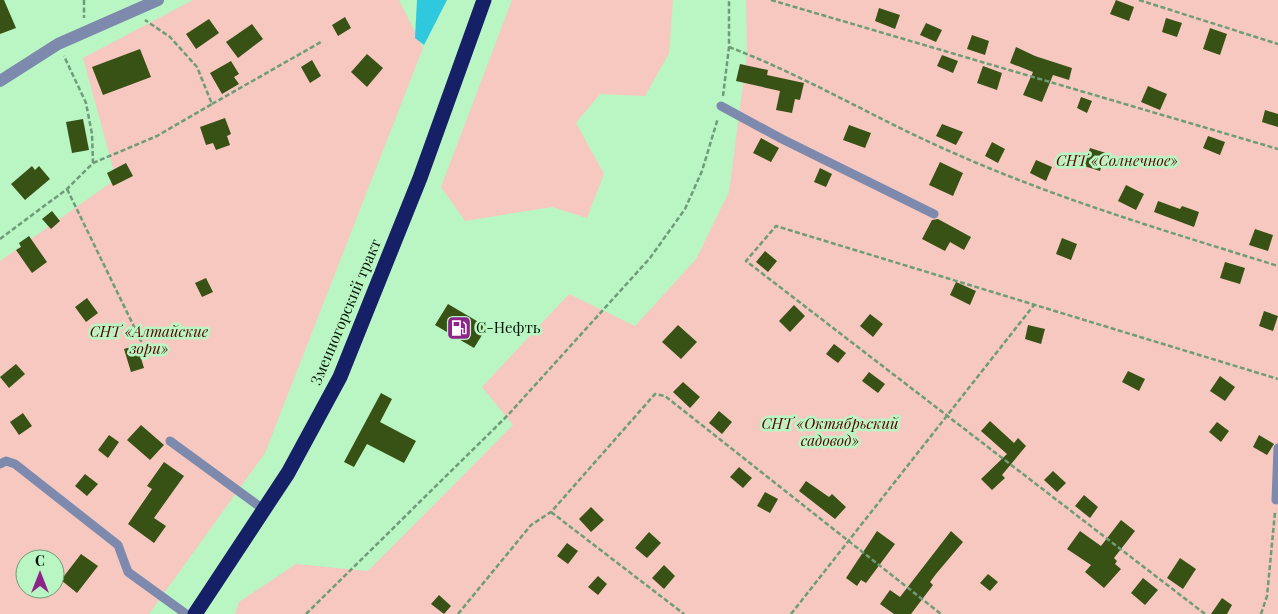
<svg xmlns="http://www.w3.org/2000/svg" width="1278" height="614" font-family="'Playfair Display',serif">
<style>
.green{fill:#f6c8c0;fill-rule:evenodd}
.water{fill:#2fc8de}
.building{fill:#385115}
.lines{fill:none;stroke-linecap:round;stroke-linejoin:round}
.path{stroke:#6f9c78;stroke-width:2.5;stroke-dasharray:5 2.5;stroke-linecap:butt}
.lane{stroke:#7d8aad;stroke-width:9}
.street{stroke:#7d8aad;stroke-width:12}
.highway{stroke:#152067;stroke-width:15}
.labels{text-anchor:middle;stroke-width:5;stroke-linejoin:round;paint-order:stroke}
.park-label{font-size:15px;font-style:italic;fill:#5b0000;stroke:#b9f6c4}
.street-label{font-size:15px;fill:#001404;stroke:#b9f6c4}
.poi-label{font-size:15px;fill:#001404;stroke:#b9f6c4;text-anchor:start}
</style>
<rect width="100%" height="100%" fill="#b9f6c4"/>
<g class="green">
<path d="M193,0h206l24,48 -158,405 -116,161h-149v-353l116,-82 -33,-121zM25,559h30v30h-30z"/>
<polygon points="512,0 673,0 669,53 645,96 600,94 576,123 604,174 587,218 552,207 465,221 441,187"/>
<polygon points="746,0 1278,0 1278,614 235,614 239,602 296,564 368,571 513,425 482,387 569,294 635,326 696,259 729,192 747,54"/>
</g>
<polygon class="water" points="417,0 447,0 424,45 415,38"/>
<g class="building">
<polygon points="0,0 4,0 16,28 0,34"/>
<polygon points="1116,0 1134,7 1129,21 1110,14"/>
<polygon points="879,8 900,15 895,29 875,21"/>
<polygon points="345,17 351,28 338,36 332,25"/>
<polygon points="1166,18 1182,23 1177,37 1162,32"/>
<polygon points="209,19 219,33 196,49 186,34"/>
<polygon points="926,23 942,30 936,42 920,35"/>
<polygon points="252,24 263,39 238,58 226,42"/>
<polygon points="1210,28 1227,34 1220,55 1203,49"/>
<polygon points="972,35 989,41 985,55 967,49"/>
<polygon points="1016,47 1035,56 1072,68 1069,80 1053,75 1042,102 1023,95 1033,72 1010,63"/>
<polygon points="140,49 151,77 103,95 92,67"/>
<polygon points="367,54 383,68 367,87 351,72"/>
<polygon points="942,55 958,61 953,73 937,66"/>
<polygon points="312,60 321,76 310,83 301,67"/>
<polygon points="231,61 239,74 234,77 239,84 222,94 210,73"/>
<polygon points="740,64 768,70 767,75 804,83 800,100 795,99 792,113 776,110 780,91 736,81"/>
<polygon points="983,66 1002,73 997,90 977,83"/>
<polygon points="1148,86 1167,94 1160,110 1141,102"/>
<polygon points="1081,97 1092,101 1087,113 1077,108"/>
<polygon points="1265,110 1278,114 1278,127 1262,122"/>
<polygon points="225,118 231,134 227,136 230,145 216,150 213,143 206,145 200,127"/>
<polygon points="83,119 89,150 72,153 66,122"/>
<polygon points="942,124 963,132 956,145 936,136"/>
<polygon points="849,125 871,133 865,148 843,140"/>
<polygon points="1208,136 1225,142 1220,155 1203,148"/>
<polygon points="761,138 779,148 771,162 753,153"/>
<polygon points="992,142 1005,149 998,163 985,156"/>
<polygon points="1090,148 1106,153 1100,171 1084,166"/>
<polygon points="1036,160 1052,167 1046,181 1030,173"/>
<polygon points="940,162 963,173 953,196 929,185"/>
<polygon points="126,163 133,176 113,186 107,173"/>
<polygon points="32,166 35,170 39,166 50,179 25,200 11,184"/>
<polygon points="820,168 832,174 826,187 814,182"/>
<polygon points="1126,185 1144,194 1136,210 1118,201"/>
<polygon points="1158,201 1180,209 1182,206 1199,212 1194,227 1154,212"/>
<polygon points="52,211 60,221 51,229 42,219"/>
<polygon points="938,219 971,237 964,250 950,242 945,251 922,239 932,220"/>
<polygon points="1255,229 1273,235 1268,251 1249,245"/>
<polygon points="29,236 47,262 32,273 16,250 21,247 19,243"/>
<polygon points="1062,238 1077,244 1071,260 1056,254"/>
<polygon points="765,251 777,261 768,272 756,262"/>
<polygon points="1225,262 1245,268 1240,284 1220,278"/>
<polygon points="206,278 213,292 202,297 195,283"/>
<polygon points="956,282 976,291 970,305 950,295"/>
<polygon points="87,298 98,313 86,322 75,307"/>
<polygon points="448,304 487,327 474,348 435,325"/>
<polygon points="794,305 805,316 790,332 779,321"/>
<polygon points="1264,311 1278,316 1273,331 1259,326"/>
<polygon points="870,314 883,324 873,337 860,326"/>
<polygon points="678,325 697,342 681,359 662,342"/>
<polygon points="1028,325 1045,329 1041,344 1025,339"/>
<polygon points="834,344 846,353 838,363 826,354"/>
<polygon points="137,345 144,368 131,372 124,349"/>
<polygon points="16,364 25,374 9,388 0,377"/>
<polygon points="1128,371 1145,379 1139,391 1122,382"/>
<polygon points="869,372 885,384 878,393 862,381"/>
<polygon points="1220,376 1235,387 1225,401 1210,391"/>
<polygon points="683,382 700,397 690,408 673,392"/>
<polygon points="381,393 392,399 380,422 416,441 404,463 367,444 354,467 344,462"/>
<polygon points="719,411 732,422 722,434 709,423"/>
<polygon points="23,413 32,426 19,435 10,422"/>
<polygon points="990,421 1014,443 1018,438 1026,446 1002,475 1005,478 992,490 981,479 1007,454 981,431"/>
<polygon points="1217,422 1229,431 1221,442 1209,432"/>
<polygon points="141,425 164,445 150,460 127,440"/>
<polygon points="109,435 119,442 108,458 98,450"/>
<polygon points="1259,435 1274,444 1267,455 1253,447"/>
<polygon points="164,462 184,476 154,518 166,526 154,543 128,524 152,489 147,486"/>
<polygon points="739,467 752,478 743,488 730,477"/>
<polygon points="1053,471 1066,483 1057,492 1044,480"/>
<polygon points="85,474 98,484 87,496 75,486"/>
<polygon points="806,481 829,497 832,494 846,507 835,519 799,491"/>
<polygon points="765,492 778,499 770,513 757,506"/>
<polygon points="1084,495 1098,507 1090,518 1075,506"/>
<polygon points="591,507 604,520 591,532 579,519"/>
<polygon points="1121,520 1135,531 1114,558 1117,561 1115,564 1121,569 1104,588 1085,572 1091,565 1067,549 1080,531 1101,546"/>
<polygon points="877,531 895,544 866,583 861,580 857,586 846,578"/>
<polygon points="951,531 963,542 936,574 930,582 933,585 911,614 894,614 880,604 890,590 900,597"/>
<polygon points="649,532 661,543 647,558 635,548"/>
<polygon points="567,543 578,551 568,564 557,556"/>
<polygon points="81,554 98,566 77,593 61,580"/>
<polygon points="1180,558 1196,569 1183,589 1167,578"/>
<polygon points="664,565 675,576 664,589 652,578"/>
<polygon points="988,574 998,582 990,591 980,583"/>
<polygon points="598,576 607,584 598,595 588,587"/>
<polygon points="1143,578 1158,590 1145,605 1131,593"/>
<polygon points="439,595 451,606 444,614 431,604"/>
<polygon points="1222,598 1232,605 1227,614 1211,614"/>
</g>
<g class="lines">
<g class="path">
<polyline points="84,0 84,18"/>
<polyline points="771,0 1278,149"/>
<polyline points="1139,0 1278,44"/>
<path d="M729,47c79,30 150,74 227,107 104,46 213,78 322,112"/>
<polyline points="723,96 729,47 729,0"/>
<polyline points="212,104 321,42"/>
<polyline points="93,163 157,136 212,104 197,67 170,37 145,20"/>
<polyline points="67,189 142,343"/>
<polyline points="0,239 67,189 93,163 92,134 86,103 64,56"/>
<polyline points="551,512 684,614"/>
<polyline points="306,614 508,415 650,258 685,209 702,171 718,118"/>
<polyline points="458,614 531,525 551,512 655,394 665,396 941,614"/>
<polyline points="791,614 1034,305"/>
<polyline points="1205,614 746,261 776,226 1278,379"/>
<polyline points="1261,614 1267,596 1275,512"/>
</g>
<g class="lane">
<polyline points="721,106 782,139 934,214"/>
<polyline points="170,441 263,509"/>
<polyline points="0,464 6,461 15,464 118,545 128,572 186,614"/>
<polyline points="1276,500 1278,448"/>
</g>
<polyline class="street" points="0,81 58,44 158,0"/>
<polyline class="highway" points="195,614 288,473 340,377 420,178 484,0"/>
</g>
<defs>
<symbol id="fuel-square" viewBox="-11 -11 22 22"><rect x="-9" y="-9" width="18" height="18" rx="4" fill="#8d2489" stroke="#b9f6c4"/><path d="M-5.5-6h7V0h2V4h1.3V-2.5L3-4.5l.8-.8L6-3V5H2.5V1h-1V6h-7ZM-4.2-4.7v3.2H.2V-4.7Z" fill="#fff"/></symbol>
</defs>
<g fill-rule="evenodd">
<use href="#fuel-square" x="445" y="314" width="28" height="28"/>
</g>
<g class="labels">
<g class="park-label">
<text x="1117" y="166">СНТ «Солнечное»</text>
<text x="149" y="337">СНТ «Алтайские<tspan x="149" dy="17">зори»</tspan></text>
<text x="830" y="429">СНТ «Октябрьский<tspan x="830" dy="17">садовод»</tspan></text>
</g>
<g class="street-label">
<text transform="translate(346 312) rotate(-67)" y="5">Змеиногорский тракт</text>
</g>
<g class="poi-label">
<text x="476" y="333">С-Нефть</text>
</g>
</g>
<g transform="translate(40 574)"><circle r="24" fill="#b9f6c4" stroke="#6f9c77"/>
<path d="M0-4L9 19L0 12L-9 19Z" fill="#8d2489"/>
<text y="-8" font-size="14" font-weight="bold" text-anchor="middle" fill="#001404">С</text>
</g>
</svg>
